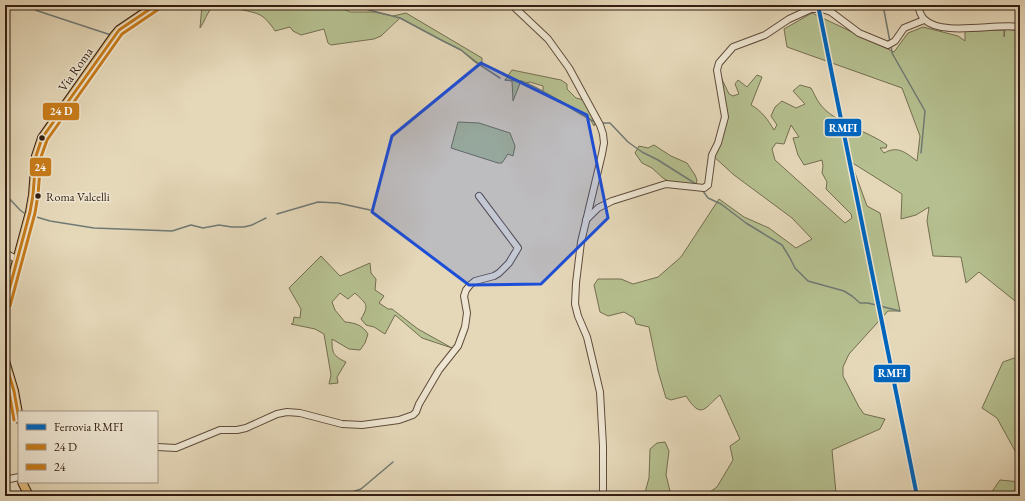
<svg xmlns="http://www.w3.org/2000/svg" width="1025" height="501" font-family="'EB Garamond',serif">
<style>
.green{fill:#b5bf8f;stroke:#746e50;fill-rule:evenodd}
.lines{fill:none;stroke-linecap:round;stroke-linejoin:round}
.stream{stroke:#707a75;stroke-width:1.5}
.minor-casing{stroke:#604c3c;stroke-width:8}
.major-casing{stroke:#341e12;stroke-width:10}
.minor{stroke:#eee6d2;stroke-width:6}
.major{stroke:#e2bc7c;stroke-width:8}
.bus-1-casing{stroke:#eee6d2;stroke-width:6}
.bus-2-casing{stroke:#eee6d2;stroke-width:6}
.bus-1{stroke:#c87c1a;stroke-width:3}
.bus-2{stroke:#c87c1a;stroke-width:3}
.rail-1-casing{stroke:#eee6d2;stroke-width:7}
.rail-1{stroke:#0065bd;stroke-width:4}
.marked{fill:#1d4ed8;fill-opacity:0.2;stroke:#1d4ed8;stroke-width:3;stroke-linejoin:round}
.bus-dot{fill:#341e12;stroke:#eee6d2;stroke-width:1.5}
.labels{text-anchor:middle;stroke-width:3;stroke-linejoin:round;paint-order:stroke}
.bus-label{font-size:12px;fill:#341e12;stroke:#eee6d2;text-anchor:start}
.street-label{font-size:13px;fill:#341e12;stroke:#eee6d2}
.line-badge{stroke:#eee6d2;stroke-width:1.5}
.badge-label{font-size:11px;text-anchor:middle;font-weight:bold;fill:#fff}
</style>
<rect width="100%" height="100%" fill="#e5d8b9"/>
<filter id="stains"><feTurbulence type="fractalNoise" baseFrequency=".005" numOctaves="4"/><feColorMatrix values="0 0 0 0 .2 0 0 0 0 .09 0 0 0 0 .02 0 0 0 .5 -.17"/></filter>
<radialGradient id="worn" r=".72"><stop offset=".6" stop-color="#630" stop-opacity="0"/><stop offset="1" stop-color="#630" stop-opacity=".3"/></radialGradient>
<g class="green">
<path d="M202,5h68l4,3 10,1h14l23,-4h14l15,7h24l19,4 13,-3 76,45v8l-21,-16 -18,-9 -43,-23 -19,18 -7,3 -43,6 -3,-2 -4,-14 -23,6 -8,-4 -3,-4 -15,4c-4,-6 -9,-13 -15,-16 -6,-4 -42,-10 -47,-8 -5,3 -9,16 -13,21z"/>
<path d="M812,13l82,39 14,-19 15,-6 35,9 7,5v-10l39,-1v7l1,-8 15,2v274l-41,-33 -13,11 -5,-26 -28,-1 -6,-35 2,-14 -13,8 -15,4 1,-25 -51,-32 16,44 13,7 20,98h-12l-39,43 -6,13v9l16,31 5,7 21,5 -5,10 -48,21 4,43 -14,3h-118l13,-9 16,-27 -3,-14 10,-7 -20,-44c-15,12 -18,26 -34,1l-15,4 -5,-2 -8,-27 -9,-44 -13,-3 -2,-6 -10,-6 -16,4 -8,-4 -6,-27 4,-6h23l12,5 25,-7 23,-20 38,-58 25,18 25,11 27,20 16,-9 -20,-21 -58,-43 -22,-20 13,-38 -5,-42 9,19 4,2 6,-2 -4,-10 3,-4 9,7 10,-12 5,2 -11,28c11,6 17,15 23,25l3,-5 -6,-9 4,-9 7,-6 14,7 9,-4 -12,-13 7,-6 11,3c3,5 5,11 9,16 14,19 48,27 67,41l-1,3h-6l4,5c14,-8 22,0 33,8l3,-25 -18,-48 -115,-41 -3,-18zM791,125l8,12 -6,1 5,17 6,10 18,-5 1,6 -1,7 5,9 -1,7 25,25 1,4 -7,5 -70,-63 -3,-11 4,-6 8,1z"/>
<polygon points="512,70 561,80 567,84 567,89 576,98 584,100 595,123 594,126 590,119 561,101 543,92 543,86 530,82 525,83 521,81 513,101 512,81 505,80"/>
<polygon points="458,122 479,123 510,133 515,146 513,156 508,154 502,163 498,163 451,148"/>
<polygon points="654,145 671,156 687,163 695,175 697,180 696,185 673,184 663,178 652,168 642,163 635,153 639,146 648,148"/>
<path d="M321,256l19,20 30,-13 1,10 5,6 -1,11 9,6 -5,7 9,6h4l26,20 34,19 -30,-10 -27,-23 -10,19 -11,-7 -8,-2 -5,-6c9,-15 5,-15 -6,-26l-7,6 -8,-6 -8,9 3,8 10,12c11,1 17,3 23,12l-3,9 -5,7 -11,-1 -17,-10c0,14 1,17 14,23l-9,15 1,6 -9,1 2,-9 -7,-41 -9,-5 -24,-5 2,-1 1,-6 6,1 1,-9 -12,-21z"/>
<polygon points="1020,356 1020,460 997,418 982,408 1003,362"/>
<polygon points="665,442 669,451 666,475 670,491 678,496 688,496 644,496 649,478 650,449 657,443"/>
<polygon points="1000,480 1020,482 1020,496 989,496"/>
</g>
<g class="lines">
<g class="stream">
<polyline points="27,5 38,11 111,35"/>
<polyline points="350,5 400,18 443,41 461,50 474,61 500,78"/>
<polyline points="883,5 890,42"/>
<polyline points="891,45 892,53 925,111 921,153"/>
<path d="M505,80c5,1 11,0 16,1 26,9 49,29 74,41"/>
<polyline points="603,123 610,123 628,142 642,152 658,160 696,184"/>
<polyline points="703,191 708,198 721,204 746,223 782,245 790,258 795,268 808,281 844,291 852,296 860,303 868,303 900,311"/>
<polyline points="5,194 20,210 24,213"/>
<polyline points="277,214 318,202 338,203 370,210"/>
<polyline points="33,216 50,221 94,228 172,231 191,225 203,228 219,225 232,227 244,227 252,225 266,218"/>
<polyline points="340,496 361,489 393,462"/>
</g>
<defs>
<g id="minor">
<polyline points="512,5 548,39 569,68 600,125 603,134 604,143 602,154 581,242 576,283 575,304 578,316 587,337 600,392 603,446 603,496"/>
<path d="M918,5c1,5 2,10 6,14 17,18 72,4 96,8"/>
<polyline points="586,220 598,208 612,201 666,184 704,188 708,185 712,155 718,143 725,117 717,70 719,63 733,47 765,35 789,19 811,9 822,9 831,12 859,33 888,45 895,41 904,28 924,20"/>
<polyline points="5,253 18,260"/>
<polyline points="157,447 176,448 220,430 237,430 246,428 277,414 287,412 300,413 342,424 362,425 399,420 413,415 416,412 419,404 439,370 458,346 465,327 467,313 464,296 466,290 470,285 475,281 494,276 499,273 509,263 518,248 479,196"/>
<polyline points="5,480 19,477"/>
</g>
<g id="major">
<polyline points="5,305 30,212 33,195 36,156 42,138 114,36 119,30 156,5"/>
<polyline points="5,361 14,391 19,419"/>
<polyline points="22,482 29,496"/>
</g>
</defs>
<use href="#minor" class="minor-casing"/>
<use href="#major" class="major-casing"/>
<use href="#minor" class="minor"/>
<use href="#major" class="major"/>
<defs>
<g id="bus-1">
<polyline points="5,305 30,212 33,195 36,156 42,138 119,30 156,5"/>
<polyline points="5,361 14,391 19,419"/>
</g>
<g id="bus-2">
<polyline points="10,306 35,213 38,195 41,157 47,140 122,34 159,9"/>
<polyline points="5,378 9,392 14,420"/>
</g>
</defs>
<use href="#bus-1" class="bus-1-casing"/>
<use href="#bus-2" class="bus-2-casing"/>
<use href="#bus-1" class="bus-1"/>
<use href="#bus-2" class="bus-2"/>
<defs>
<polyline id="rail-1" points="818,5 917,496"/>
</defs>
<use href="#rail-1" class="rail-1-casing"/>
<use href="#rail-1" class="rail-1"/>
</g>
<path class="marked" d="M481,63l106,52 21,103 -67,66 -72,1 -97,-73 20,-76z"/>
<g class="bus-dot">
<circle cx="42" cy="138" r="3.5"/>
<circle cx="38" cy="196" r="3.5"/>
</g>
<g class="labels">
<g class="bus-label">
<text x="46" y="201">Roma Valcelli</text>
</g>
<g class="street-label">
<text transform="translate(75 69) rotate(-55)" y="5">Via Roma</text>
</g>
</g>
<g class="line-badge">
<rect x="42" y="102" width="38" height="19" rx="4" fill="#c87c1a"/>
<rect x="824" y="118" width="38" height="19" rx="4" fill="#0065bd"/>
<rect x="29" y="157" width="23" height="20" rx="4" fill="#c87c1a"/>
<rect x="873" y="364" width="38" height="19" rx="4" fill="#0065bd"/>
</g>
<g class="badge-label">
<text x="61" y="115">24 D</text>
<text x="843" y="132">RMFI</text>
<text x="40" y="171">24</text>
<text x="892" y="377">RMFI</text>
</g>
<rect width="1025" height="501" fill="none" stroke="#e5d8b9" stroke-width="20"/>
<rect x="6" y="6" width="1013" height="489" fill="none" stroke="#341e12" stroke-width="2"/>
<rect x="10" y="10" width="1005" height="481" fill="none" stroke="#341e12"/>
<rect x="18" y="411" width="140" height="72" fill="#eee6d2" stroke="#a49685"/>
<rect x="26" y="424" width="20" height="6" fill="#0065bd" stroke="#a49685"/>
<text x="54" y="431" font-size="12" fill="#341e12">Ferrovia RMFI</text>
<rect x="26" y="444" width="20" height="6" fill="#c87c1a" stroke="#a49685"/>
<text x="54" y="451" font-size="12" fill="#341e12">24 D</text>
<rect x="26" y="464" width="20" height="6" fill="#c87c1a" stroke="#a49685"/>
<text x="54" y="471" font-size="12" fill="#341e12">24</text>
<rect width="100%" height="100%" filter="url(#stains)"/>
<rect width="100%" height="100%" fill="url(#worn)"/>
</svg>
